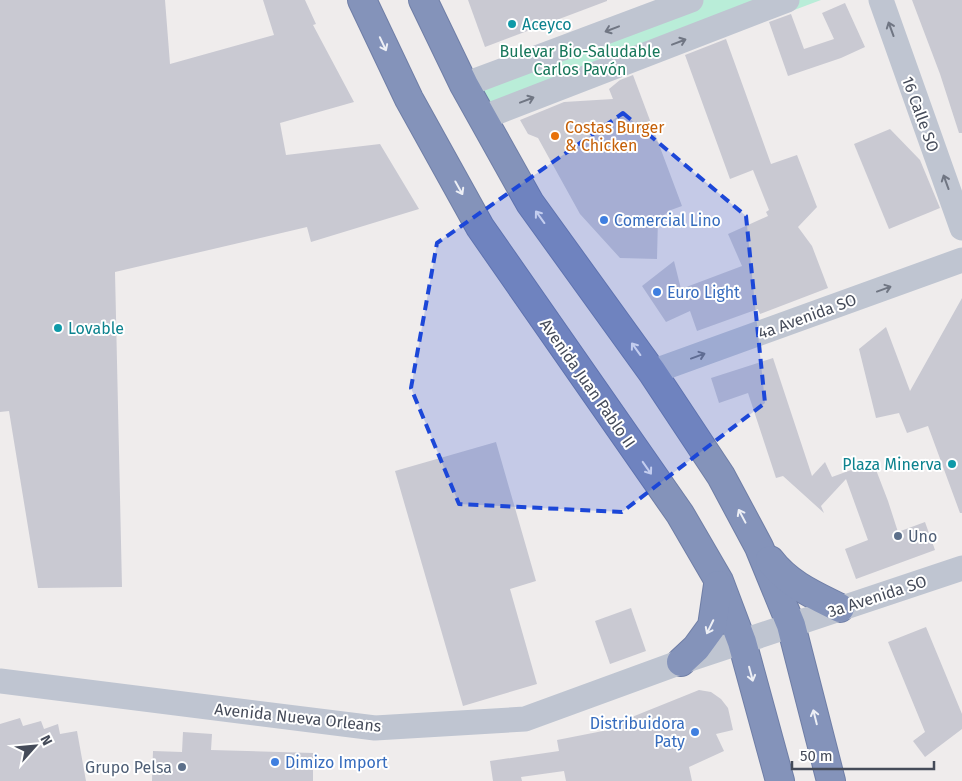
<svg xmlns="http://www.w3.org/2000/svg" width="962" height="781" font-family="'Fira Sans',sans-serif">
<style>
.green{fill:#b9edd8}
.building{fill:#c9c9d2}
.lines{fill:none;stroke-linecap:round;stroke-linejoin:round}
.highway-casing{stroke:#6f7ea6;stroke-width:30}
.minor{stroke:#bfc5d1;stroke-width:25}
.highway{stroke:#8493ba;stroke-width:28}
.oneway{stroke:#707683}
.oneway2{stroke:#edeff5}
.marked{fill:#1c47d8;fill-opacity:0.2;stroke:#1c47d8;stroke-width:4;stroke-dasharray:10 6;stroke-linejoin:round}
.culture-dot{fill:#0f9aa8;stroke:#fff;stroke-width:2}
.food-dot{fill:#e8710a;stroke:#fff;stroke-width:2}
.shop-dot{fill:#3f7fe0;stroke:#fff;stroke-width:2}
.service-dot{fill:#5c6f8a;stroke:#fff;stroke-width:2}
.labels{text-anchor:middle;stroke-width:4;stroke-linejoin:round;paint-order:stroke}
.culture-label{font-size:16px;fill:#0d838f;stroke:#fff;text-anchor:start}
.park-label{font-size:16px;fill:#18775b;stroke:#fff}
.street-label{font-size:16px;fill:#454b59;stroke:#fff}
.food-label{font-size:16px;fill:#c56008;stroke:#fff;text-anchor:start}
.shop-label{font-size:16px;fill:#366cbe;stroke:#fff;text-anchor:start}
.service-label{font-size:16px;fill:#4e5e75;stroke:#fff;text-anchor:start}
</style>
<rect width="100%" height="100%" fill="#efecec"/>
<polygon class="green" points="663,0 821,0 489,124 457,78"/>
<g class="building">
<polygon points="0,0 165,0 170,64 274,35 263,0 305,0 316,24 313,25 354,102 280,123 286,155 380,144 419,209 311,242 307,227 115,272 122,587 38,588 9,411 0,412"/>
<polygon points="468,0 607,0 607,1 485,47"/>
<polygon points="912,0 962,0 962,133 959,133 940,74"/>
<polygon points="845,3 865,47 841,58 788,76 769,22 791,14 804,49 834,39 822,13"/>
<polygon points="726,39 771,164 797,155 817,207 798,227 812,246 828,288 760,314 758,309 697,331 690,311 666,322 642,286 674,261 681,289 742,266 728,234 768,216 766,212 769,210 753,170 730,179 685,55"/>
<polygon points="633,75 682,206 671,210 658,219 657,259 620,258 580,214 538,138 528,134 520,120 564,102 613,99 609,89 620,80"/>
<polygon points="890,129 920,160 940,208 889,229 854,144"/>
<polygon points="962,298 962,513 960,513 928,426 907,433 899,413 876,418 859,349 886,327 910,391"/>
<polygon points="773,358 812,476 825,462 832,477 873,462 888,501 898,532 925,522 935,550 856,579 845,549 868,540 846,479 821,506 824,513 783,476 776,478 748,393 719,403 711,378"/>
<polygon points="496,442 536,581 510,589 537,684 463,706 395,471"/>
<polygon points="631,608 646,651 610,664 595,621"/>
<polygon points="926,627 962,714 962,729 925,757 913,741 925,732 888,642"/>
<polygon points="699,690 711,692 721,699 728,708 733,730 716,734 724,751 689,767 692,781 566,781 564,771 521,777 522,781 493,781 490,761 559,751 557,740 613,729 612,725"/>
<polygon points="20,718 23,726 41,721 44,729 58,724 60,734 77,731 86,781 0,781 0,724"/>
<polygon points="183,732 212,734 211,750 313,753 313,781 152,781 153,751 182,752"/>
</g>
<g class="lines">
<defs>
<g id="highway">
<polyline points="362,0 409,99 480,227 680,514 719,581 742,642 780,781"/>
<polyline points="423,0 464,85 530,203 652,372 721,476 759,547 791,625 831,781"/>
<path d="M770,560c18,24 44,35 70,48"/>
<polyline points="681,662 696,648 712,626 718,585"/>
</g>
</defs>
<use href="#highway" class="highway-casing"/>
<g class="minor">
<polyline points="881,0 962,228"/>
<polyline points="464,85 691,0"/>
<polyline points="482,118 787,0"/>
<polyline points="652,372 962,260"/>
<polyline points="0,681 375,728 525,719 681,662 962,568"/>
</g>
<use href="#highway" class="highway"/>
</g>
<defs><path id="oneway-shaft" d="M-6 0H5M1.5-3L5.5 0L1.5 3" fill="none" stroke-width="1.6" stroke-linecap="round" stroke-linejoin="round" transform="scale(1.25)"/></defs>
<g class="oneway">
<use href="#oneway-shaft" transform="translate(612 29) rotate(159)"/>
<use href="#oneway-shaft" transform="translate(891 29) rotate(-110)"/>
<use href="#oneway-shaft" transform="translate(679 42) rotate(-21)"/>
<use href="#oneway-shaft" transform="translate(527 100) rotate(-21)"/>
<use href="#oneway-shaft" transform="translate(946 182) rotate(-110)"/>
<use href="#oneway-shaft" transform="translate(884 289) rotate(-20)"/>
<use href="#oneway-shaft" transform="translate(698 356) rotate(-20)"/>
</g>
<g class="oneway2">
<use href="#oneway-shaft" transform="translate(383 44) rotate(65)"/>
<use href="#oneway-shaft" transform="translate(459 188) rotate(61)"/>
<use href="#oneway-shaft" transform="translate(540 217) rotate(-126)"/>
<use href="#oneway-shaft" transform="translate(636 349) rotate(-126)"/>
<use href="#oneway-shaft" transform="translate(647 468) rotate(55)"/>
<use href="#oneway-shaft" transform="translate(742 516) rotate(-118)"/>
<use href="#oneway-shaft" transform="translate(710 627) rotate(116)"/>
<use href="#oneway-shaft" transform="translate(751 674) rotate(75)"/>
<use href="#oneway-shaft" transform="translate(815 717) rotate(-104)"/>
</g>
<path class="marked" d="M623,113l123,103 19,187 -143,109 -163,-8 -48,-116 26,-145z"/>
<g class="culture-dot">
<circle cx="512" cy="24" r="5"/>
<circle cx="58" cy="328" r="5"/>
<circle cx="952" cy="464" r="5"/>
</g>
<circle class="food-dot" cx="555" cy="136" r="5"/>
<g class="shop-dot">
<circle cx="604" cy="220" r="5"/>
<circle cx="657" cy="292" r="5"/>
<circle cx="695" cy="732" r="5"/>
<circle cx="275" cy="762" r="5"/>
</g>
<g class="service-dot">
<circle cx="898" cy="536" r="5"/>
<circle cx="182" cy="767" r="5"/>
</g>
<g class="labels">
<g class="culture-label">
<text x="522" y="30">Aceyco</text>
<text x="68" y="334">Lovable</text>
<text x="942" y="470" text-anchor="end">Plaza Minerva</text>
</g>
<g class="park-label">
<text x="580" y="57">Bulevar Bio-Saludable<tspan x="580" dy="18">Carlos Pavón</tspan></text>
</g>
<g class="street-label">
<text transform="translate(921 114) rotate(70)" y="6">16 Calle SO</text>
<text transform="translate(807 316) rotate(-20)" y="6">4a Avenida SO</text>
<text transform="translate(588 383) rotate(55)" y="6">Avenida Juan Pablo II</text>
<text transform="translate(877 596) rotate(-18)" y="6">3a Avenida SO</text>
<text transform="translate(298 717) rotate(6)" y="6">Avenida Nueva Orleans</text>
</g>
<g class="food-label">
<text x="565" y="133">Costas Burger<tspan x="565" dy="18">&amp; Chicken</tspan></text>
</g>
<g class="shop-label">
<text x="614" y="226">Comercial Lino</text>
<text x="667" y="298">Euro Light</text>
<text x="685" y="729" text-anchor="end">Distribuidora<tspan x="685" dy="18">Paty</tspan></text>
<text x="285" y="768">Dimizo Import</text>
</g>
<g class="service-label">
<text x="908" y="542">Uno</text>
<text x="172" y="773" text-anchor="end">Grupo Pelsa</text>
</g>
</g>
<g transform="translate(35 746) rotate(63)" stroke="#ffffff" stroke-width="4" paint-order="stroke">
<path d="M0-4L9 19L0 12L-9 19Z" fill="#454b59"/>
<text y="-8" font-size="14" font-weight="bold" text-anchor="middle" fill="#454b59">N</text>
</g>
<path d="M792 761v8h142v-8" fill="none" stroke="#454b59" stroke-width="2.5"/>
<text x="800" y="761" font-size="15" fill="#454b59" stroke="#ffffff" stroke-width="4" paint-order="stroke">50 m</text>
</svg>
